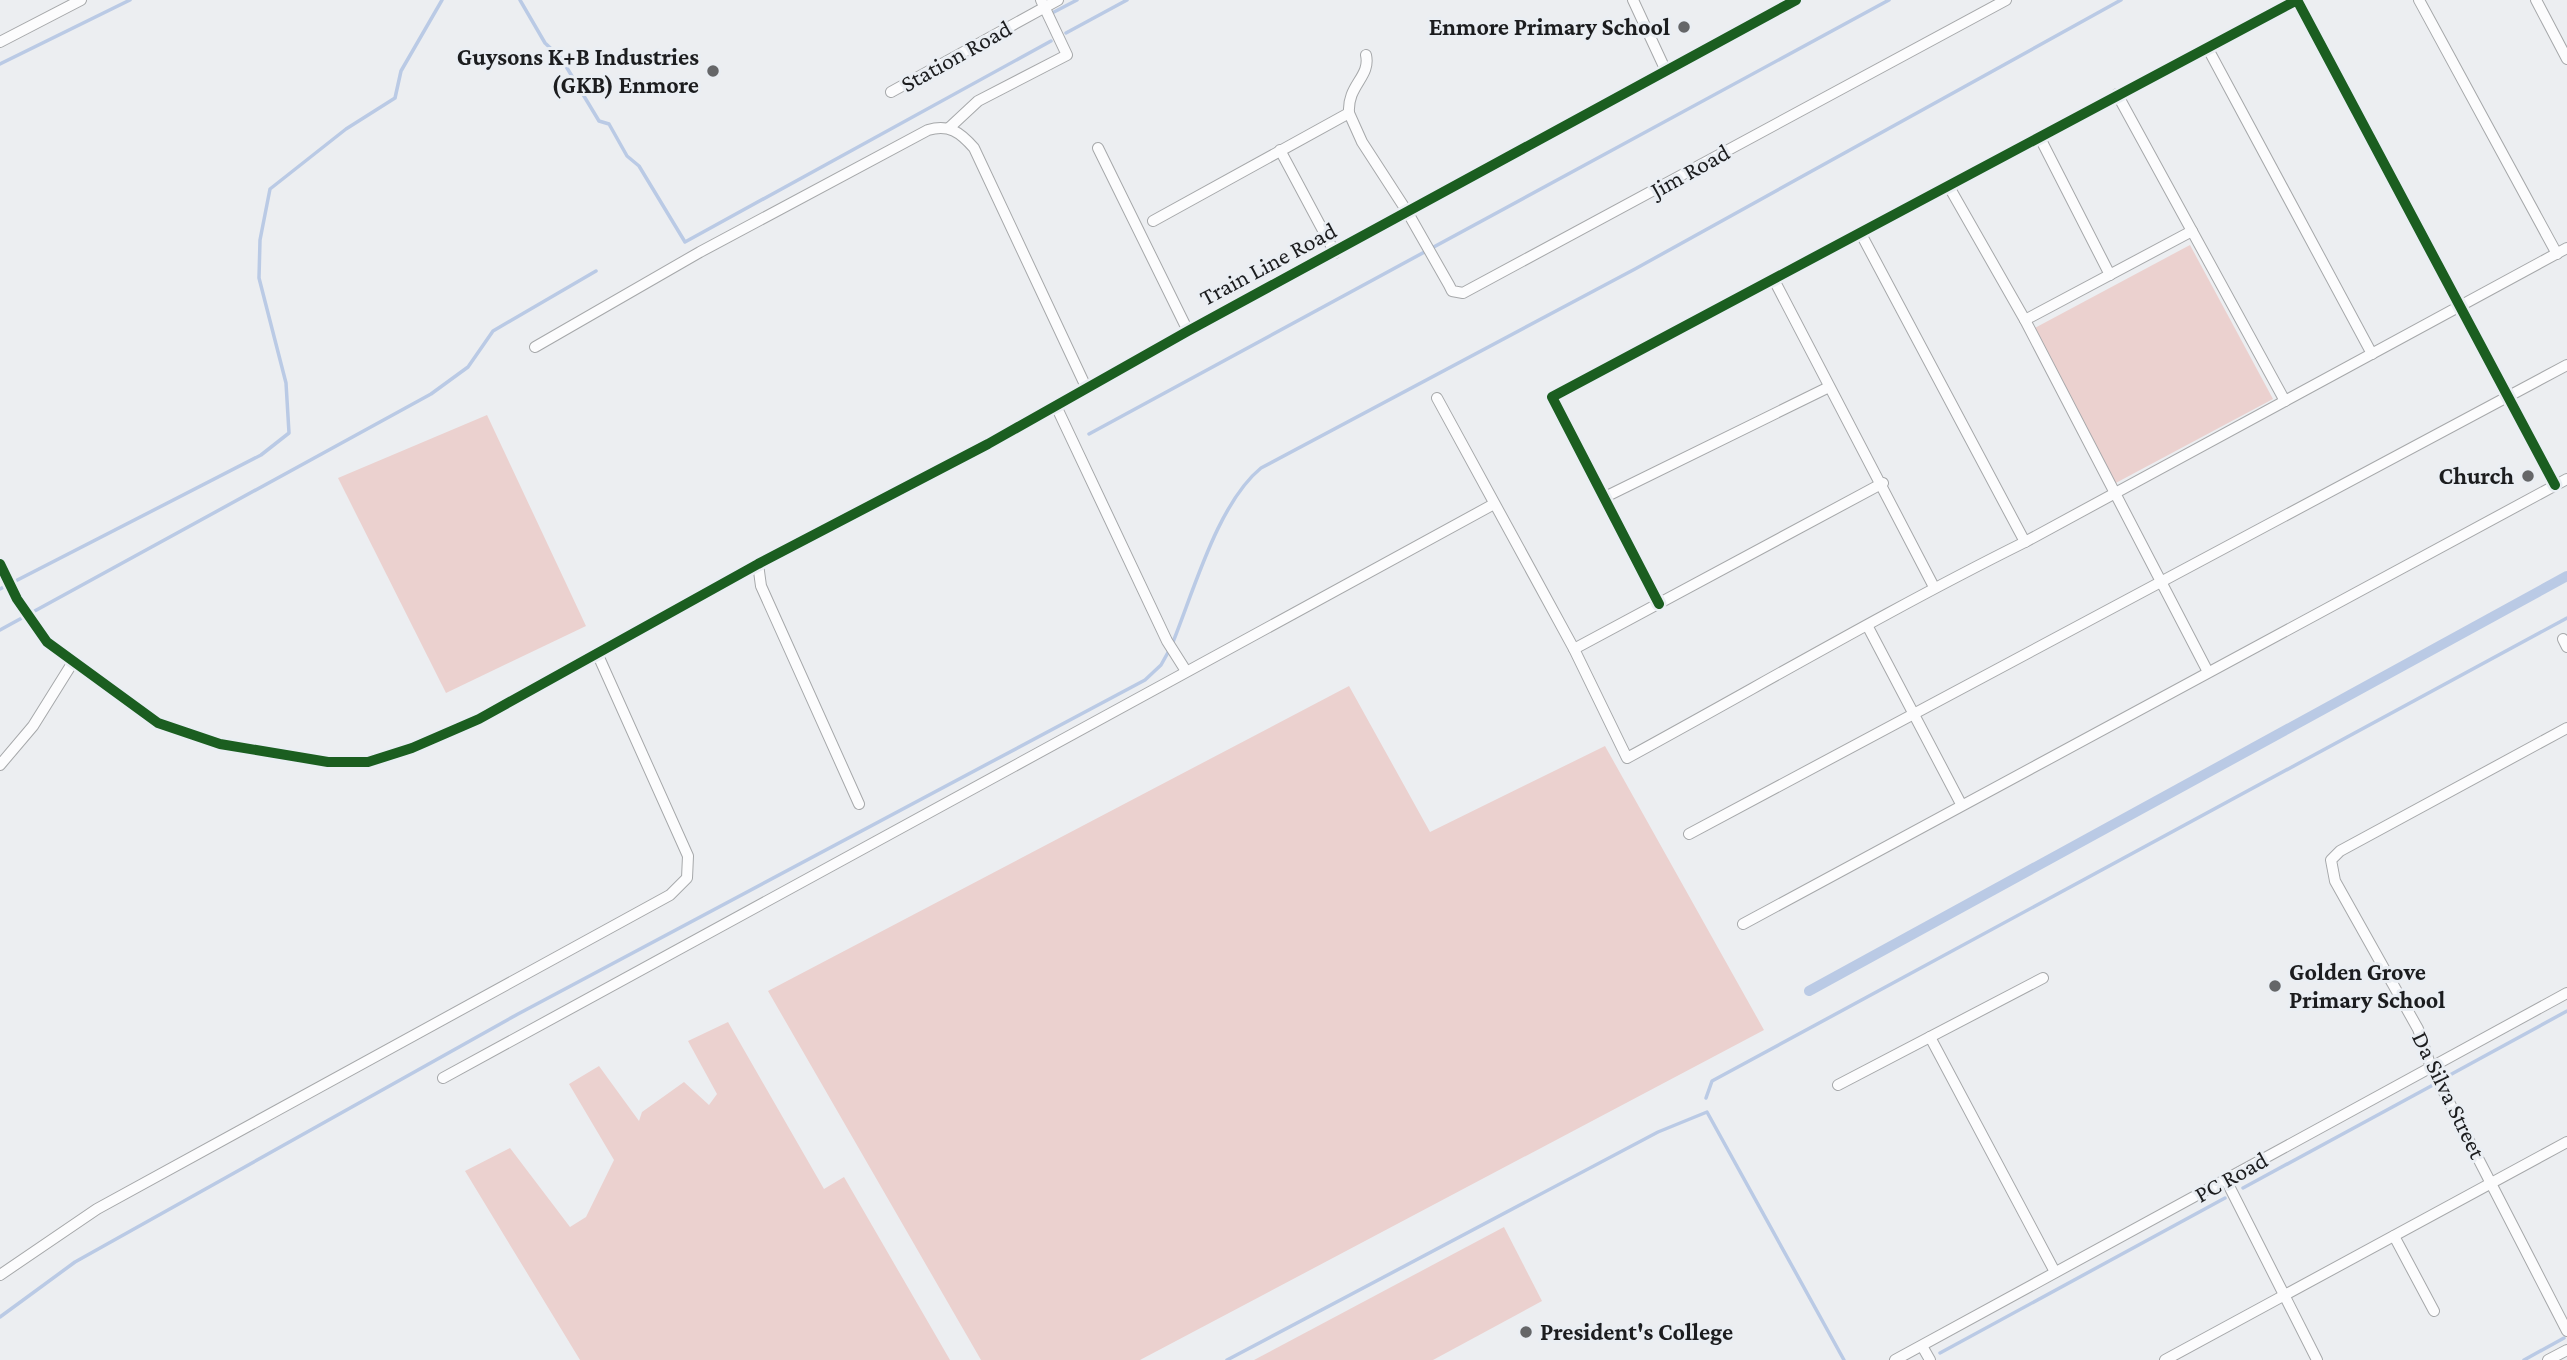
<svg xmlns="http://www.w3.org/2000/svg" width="2567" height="1360" font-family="'Crimson Pro',serif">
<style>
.green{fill:#ebd1cf}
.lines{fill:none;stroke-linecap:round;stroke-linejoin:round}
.stream{stroke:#bacae5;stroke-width:3.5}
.canal{stroke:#bacae5;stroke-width:10}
.street-casing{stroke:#a6a8aa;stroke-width:12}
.street{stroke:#fcfcfd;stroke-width:10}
.cycleway-casing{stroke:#eaeef3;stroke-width:15}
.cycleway{stroke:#1b5e20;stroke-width:10}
.poi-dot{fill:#656668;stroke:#eaeef3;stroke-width:2.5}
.labels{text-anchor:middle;stroke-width:6;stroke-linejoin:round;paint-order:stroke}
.poi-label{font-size:24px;font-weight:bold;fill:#1c1d1f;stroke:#eaeef3;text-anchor:end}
.street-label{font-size:24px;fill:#1c1d1f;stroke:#eaeef3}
</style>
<rect width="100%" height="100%" fill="#eceef1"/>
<g class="green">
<polygon points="2190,245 2273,399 2112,485 2029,331"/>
<polygon points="487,415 586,626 446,693 338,478"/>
<polygon points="1349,686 1430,832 1605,746 1764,1030 1140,1360 981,1360 768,991"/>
<polygon points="728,1022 824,1189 844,1177 950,1360 580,1360 465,1171 510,1148 570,1227 586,1217 614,1160 569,1084 599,1066 639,1121 642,1112 684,1082 709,1105 717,1094 688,1041"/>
<polygon points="1504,1227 1542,1301 1433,1360 1254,1360"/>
</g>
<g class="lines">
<g class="stream">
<polyline points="520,0 545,43 561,58 599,121 609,124 627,156 639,166 685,242 1051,41"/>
<polyline points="1054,12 1077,0"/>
<polyline points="1066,33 1127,0"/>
<polyline points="0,64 130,0"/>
<polyline points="1089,434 1889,0"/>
<polyline points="0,589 261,455 289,433 286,383 259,278 260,240 270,189 346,129 395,98 401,71 442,0"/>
<polyline points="0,630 431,394 468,367 493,331 596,271"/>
<polyline points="2448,1076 2567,1011"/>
<polyline points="1706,1098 1712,1081 2567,618"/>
<polyline points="2243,1188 2433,1085"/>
<path d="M0,1317l75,-55 443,-248 627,-334 16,-15 10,-18c22,-53 46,-143 90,-179l374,-199 486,-269"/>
<polyline points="1940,1353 2225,1198"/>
<polyline points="1227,1360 1658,1132 1707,1112 1844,1360"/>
<polyline points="2524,1360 2564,1338"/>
</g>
<polyline class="canal" points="1809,991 2567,576"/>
<defs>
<g id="street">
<polyline points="1633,0 1666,71"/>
<polyline points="2419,0 2557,254"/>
<polyline points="2536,0 2567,59"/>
<polyline points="0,42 81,0"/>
<polyline points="2207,47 2372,354"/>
<polyline points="891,92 1058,0"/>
<polyline points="2117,94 2285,401"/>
<polyline points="1349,113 1362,142 1408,213 1449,285 1452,291 1463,293 2006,0"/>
<polyline points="949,128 978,101 1067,55 1041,0"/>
<polyline points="2039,136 2110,275"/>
<polyline points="1098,148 1188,331"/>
<polyline points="1280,150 1335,253"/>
<polyline points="1948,185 2025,320 2208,672"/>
<path d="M1153,221l196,-108c-2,-28 22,-36 17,-58"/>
<polyline points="1860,232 2025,542"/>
<polyline points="1773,278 1934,587"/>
<polyline points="2025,320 2192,231"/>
<path d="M535,347l165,-95 228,-122c21,-6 32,2 46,18l112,239"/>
<path d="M1437,398l137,251 53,109c132,-72 263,-149 398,-216l542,-294"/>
<polyline points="1056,406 1167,641 1186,671"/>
<polyline points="1603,498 1829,387"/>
<polyline points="0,564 17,599 47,642 158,723 220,744 328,762 368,762 412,748 479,719 758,564 988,444 1188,331 1796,0"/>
<polyline points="758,564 761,586 859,804"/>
<polyline points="1659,604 1552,397 2297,0 2555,485"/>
<polyline points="1868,627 1961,804"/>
<polyline points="2563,639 2567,647"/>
<polyline points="1574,649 1883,483"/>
<polyline points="2567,728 2340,851 2331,860 2335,881 2418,1029 2431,1067 2567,1331"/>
<polyline points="0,765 33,726 73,662"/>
<polyline points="1689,834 2567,365"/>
<polyline points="1743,924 2567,479"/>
<polyline points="1930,1037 2055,1272"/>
<polyline points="443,1078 1494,504"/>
<polyline points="1838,1085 2043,978"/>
<polyline points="2226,1180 2317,1360"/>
<polyline points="2394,1236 2434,1311"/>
<polyline points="0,1275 97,1209 670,895 687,878 688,856 597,653"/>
<polyline points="1922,1346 1930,1360"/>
<polyline points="1895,1360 2567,993"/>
<polyline points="2165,1360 2567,1142"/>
<polyline points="2548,1360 2567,1350"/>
</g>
</defs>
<use href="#street" class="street-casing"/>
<use href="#street" class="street"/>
<defs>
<g id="cycleway">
<polyline points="0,564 17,599 47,642 158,723 220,744 328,762 368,762 412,748 479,719 758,564 988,444 1188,331 1796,0"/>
<polyline points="1659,604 1552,397 2297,0 2555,485"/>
</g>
</defs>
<use href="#cycleway" class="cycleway-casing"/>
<use href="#cycleway" class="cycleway"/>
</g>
<g class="poi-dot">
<circle cx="1684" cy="27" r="7"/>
<circle cx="713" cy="71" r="7"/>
<circle cx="2528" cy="476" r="7"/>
<circle cx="2275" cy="986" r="7"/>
<circle cx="1526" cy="1332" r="7"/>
</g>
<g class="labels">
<g class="poi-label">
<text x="1670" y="35">Enmore Primary School</text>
<text x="699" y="65">Guysons K+B Industries<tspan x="699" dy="28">(GKB) Enmore</tspan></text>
<text x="2514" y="484">Church</text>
<text x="2289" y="980" text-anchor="start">Golden Grove<tspan x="2289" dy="28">Primary School</tspan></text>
<text x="1540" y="1340" text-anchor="start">President's College</text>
</g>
<g class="street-label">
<text transform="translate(956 56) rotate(-29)" y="8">Station Road</text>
<text transform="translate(1690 171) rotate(-29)" y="8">Jim Road</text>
<text transform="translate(1268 264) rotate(-28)" y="8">Train Line Road</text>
<text transform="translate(2449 1095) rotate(64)" y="8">Da Silva Street</text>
<text transform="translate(2231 1177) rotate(-29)" y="8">PC Road</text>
</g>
</g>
</svg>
